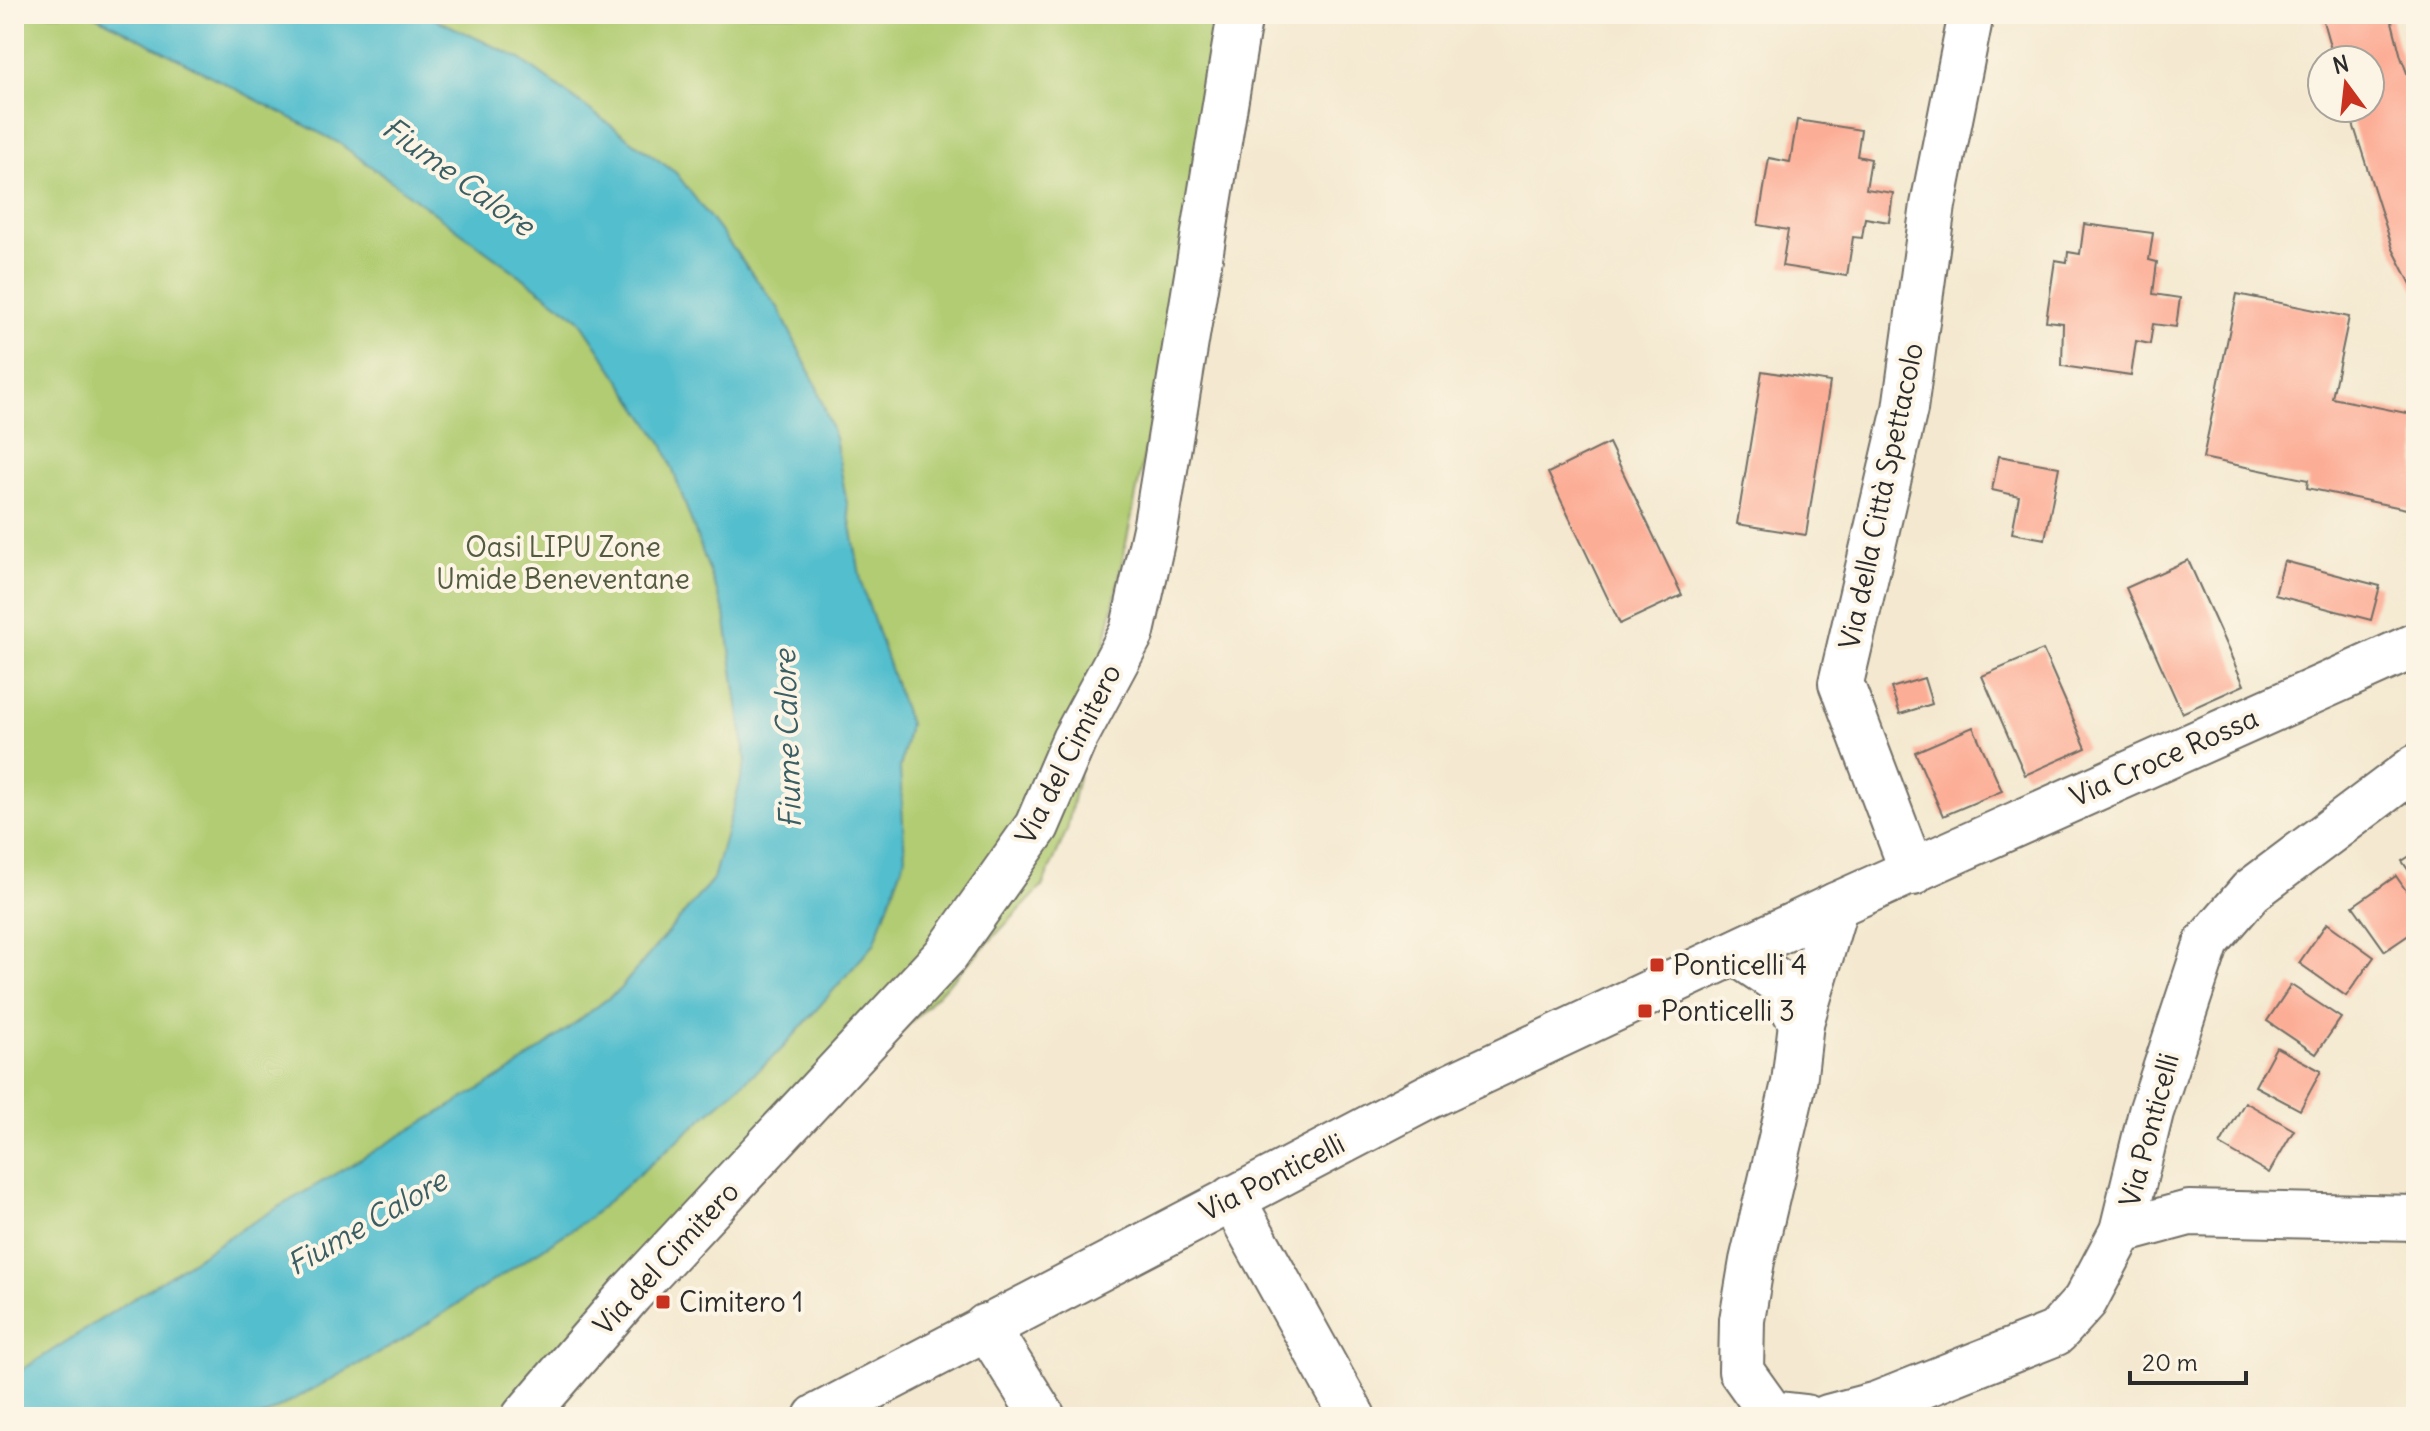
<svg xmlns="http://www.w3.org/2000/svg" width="2430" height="1431" font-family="Delius,sans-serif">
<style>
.green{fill:#b1cc72;stroke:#6e7c4e;stroke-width:2}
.water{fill:#52becd;stroke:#3e747c;stroke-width:2}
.building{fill:#fcad96}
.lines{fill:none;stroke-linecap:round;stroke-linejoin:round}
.minor-casing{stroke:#716e65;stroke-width:48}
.tertiary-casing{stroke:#716e65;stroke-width:48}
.minor{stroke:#fff;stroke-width:44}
.tertiary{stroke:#fff;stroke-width:44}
.poi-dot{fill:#c8321e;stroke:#fcf5e5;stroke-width:3}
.labels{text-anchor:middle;stroke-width:8;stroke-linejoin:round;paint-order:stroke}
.street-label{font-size:28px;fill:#2b2b2b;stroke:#fcf5e5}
.park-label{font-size:28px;fill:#535b40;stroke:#fcf5e5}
.poi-label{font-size:28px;fill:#2b2b2b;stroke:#fcf5e5;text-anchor:start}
.water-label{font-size:30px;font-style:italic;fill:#395e64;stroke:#fcf5e5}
</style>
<rect width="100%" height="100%" fill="#fcf5e5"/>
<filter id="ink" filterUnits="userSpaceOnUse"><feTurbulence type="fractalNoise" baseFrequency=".0125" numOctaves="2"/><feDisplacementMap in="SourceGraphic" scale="16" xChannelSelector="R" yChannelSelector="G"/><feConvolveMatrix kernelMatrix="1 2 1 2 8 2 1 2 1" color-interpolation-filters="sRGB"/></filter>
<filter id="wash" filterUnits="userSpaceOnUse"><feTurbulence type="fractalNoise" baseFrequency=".006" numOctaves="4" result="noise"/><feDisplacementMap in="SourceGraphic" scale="32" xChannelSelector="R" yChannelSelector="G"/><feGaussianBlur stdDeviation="1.8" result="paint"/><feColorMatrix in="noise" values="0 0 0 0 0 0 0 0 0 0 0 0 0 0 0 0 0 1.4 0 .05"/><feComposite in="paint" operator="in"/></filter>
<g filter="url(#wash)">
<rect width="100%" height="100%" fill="#f4e9d0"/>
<polygon class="green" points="14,14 1235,14 1067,830 1042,887 671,1269 512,1417 14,1417"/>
<polygon class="water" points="92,14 425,14 519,58 676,173 779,309 816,385 835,438 862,586 909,724 900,769 905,858 874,944 782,1049 588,1219 401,1341 262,1417 14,1417 14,1375 243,1228 514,1069 619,990 713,879 746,761 725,614 664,446 579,319 339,143"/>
<g id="blocks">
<g class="building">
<polygon points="2321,14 2390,14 2401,57 2416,97 2416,294 2393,249 2348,108 2370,108 2370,60 2334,60"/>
<polygon points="1797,120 1861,130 1857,156 1871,159 1866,189 1893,193 1889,222 1865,218 1862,238 1853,237 1847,276 1782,266 1788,230 1758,225 1769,158 1790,162"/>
<polygon points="2084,224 2153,233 2149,260 2157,262 2153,294 2180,298 2176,327 2153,324 2150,344 2136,341 2131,376 2062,366 2063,323 2046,321 2055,260 2067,262 2068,252 2080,254"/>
<polygon points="2237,294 2349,317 2332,398 2416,415 2416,511 2307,488 2308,480 2203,458"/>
<polygon points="1762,371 1830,382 1806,535 1737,524"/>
<polygon points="1609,443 1682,595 1620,624 1548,473"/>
<polygon points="1999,456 2059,467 2045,539 2012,533 2019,496 1992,490"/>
<polygon points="2188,560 2244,685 2182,713 2126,588"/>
<polygon points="2284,561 2380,586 2371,620 2275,595"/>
<polygon points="2043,650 2086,748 2025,775 1982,676"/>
<polygon points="1924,678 1932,704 1900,714 1891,688"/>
<polygon points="1973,727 2002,791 1943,816 1915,752"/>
<polygon points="2416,852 2416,881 2402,861"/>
<polygon points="2396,876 2416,905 2416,930 2385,951 2353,906"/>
<polygon points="2327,923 2374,957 2346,996 2299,963"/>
<polygon points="2291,985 2341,1018 2316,1054 2267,1021"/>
<polygon points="2276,1047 2321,1071 2300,1110 2255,1086"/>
<polygon points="2245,1102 2294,1130 2269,1173 2220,1145"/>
</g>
</g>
</g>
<g filter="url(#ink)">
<use href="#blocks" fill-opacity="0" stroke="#716e65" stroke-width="2"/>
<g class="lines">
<defs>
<g id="minor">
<polyline points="1913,873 1841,683 1905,409 1933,205 1971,14"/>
<polyline points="1232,1198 1353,1417"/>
<polyline points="2122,1231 2189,1213 2416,1218"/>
<polyline points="986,1326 1043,1417"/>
<polyline points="524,1417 631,1293 945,956 1037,826 1074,740 1132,632 1156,524 1240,14"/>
</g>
<g id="tertiary">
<polyline points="1736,953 1779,982 1801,1023 1794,1083 1752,1261 1742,1320 1741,1371 1771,1413 1806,1417"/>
<polyline points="1801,1023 1836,905"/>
<polyline points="816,1417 1428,1097 1836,905 2416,645"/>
<polyline points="1828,1417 1877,1404 2056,1333 2085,1301 2122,1231 2151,1112 2207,942 2251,891 2416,767"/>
</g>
</defs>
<use href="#minor" class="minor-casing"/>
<use href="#tertiary" class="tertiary-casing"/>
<use href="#minor" class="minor"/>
<use href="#tertiary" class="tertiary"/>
</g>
</g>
<g class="poi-dot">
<rect x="1649" y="957" width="16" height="16" rx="4"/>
<rect x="1637" y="1003" width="16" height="16" rx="4"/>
<rect x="655" y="1294" width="16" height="16" rx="4"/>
</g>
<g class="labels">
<g class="street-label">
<text transform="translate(1881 496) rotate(-78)" y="10">Via della Città Spettacolo</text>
<text transform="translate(1068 754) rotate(-63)" y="10">Via del Cimitero</text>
<text transform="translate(2164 757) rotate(-24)" y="10">Via Croce Rossa</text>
<text transform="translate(2149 1130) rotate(-75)" y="10">Via Ponticelli</text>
<text transform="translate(1272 1177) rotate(-27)" y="10">Via Ponticelli</text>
<text transform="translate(666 1258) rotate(-47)" y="10">Via del Cimitero</text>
</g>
<g class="park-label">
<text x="563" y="557">Oasi LIPU Zone<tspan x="563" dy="32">Umide Beneventane</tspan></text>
</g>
<g class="poi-label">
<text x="1673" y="975">Ponticelli 4</text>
<text x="1661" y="1021">Ponticelli 3</text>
<text x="679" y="1312">Cimitero 1</text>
</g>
<g class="water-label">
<text transform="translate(458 177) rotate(36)" y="10">Fiume Calore</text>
<text transform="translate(788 739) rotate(-92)" y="10">Fiume Calore</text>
<text transform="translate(367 1223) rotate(-30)" y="10">Fiume Calore</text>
</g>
</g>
<rect width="2430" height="1431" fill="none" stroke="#fcf5e5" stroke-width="48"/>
<g transform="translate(2346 84) rotate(345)"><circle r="38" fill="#fcf5e5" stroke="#a8a49b" stroke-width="2"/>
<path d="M0-6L14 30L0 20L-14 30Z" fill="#c8321e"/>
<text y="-12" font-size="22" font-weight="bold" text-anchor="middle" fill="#2b2b2b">N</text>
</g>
<path d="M2130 1371v12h116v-12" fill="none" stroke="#2b2b2b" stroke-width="4"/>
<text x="2142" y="1371" font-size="24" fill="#2b2b2b" stroke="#fcf5e5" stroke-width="6" paint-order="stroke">20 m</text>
</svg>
